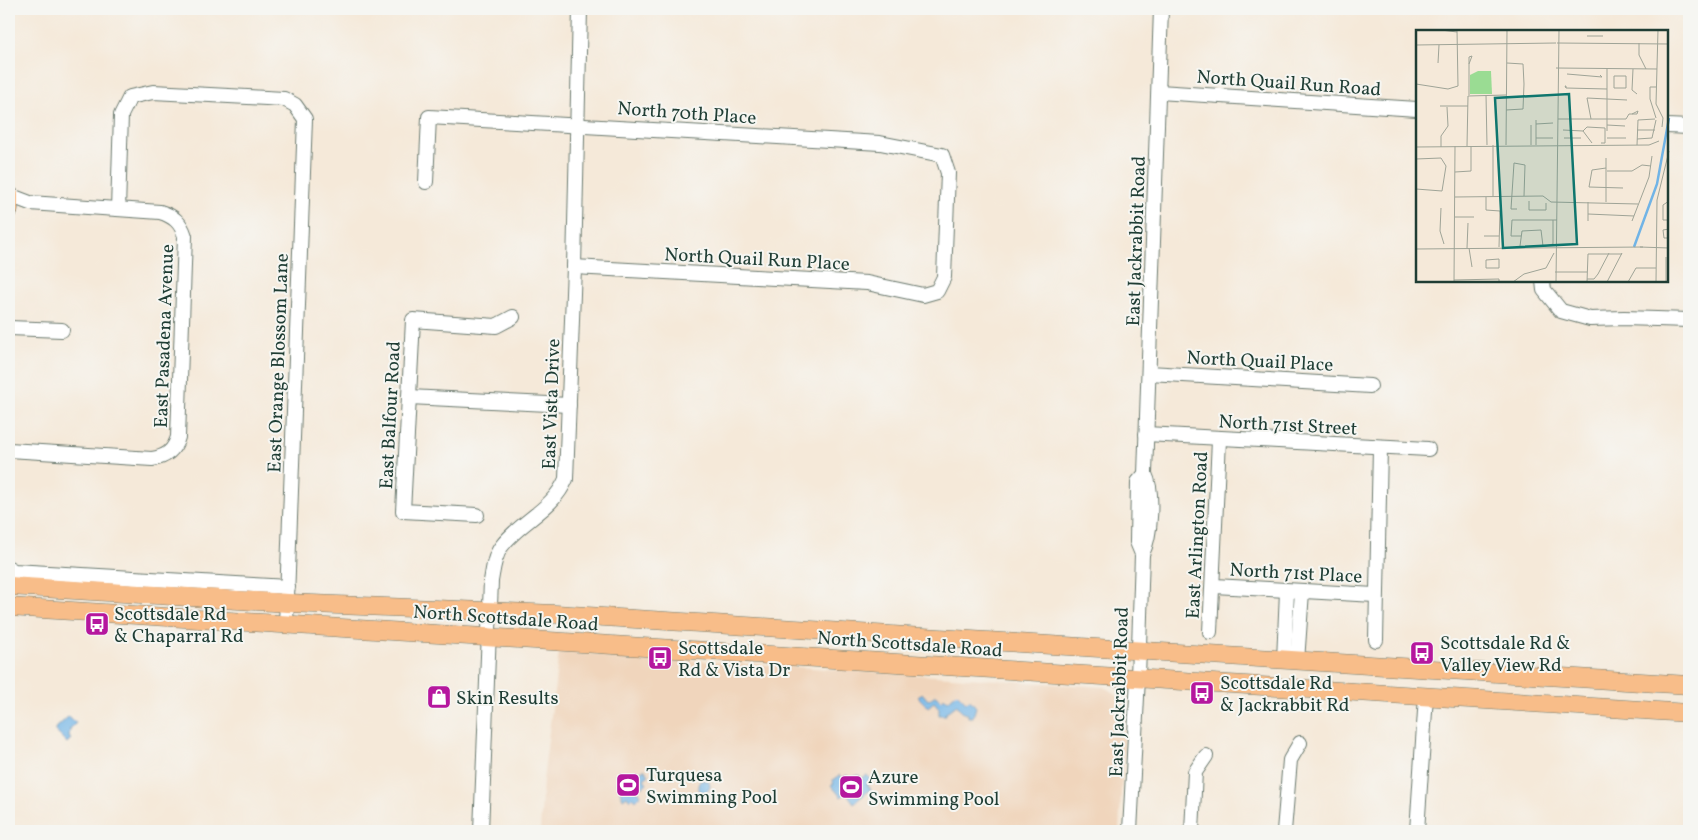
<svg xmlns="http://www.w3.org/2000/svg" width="1698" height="840" font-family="Vollkorn,serif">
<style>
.built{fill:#f0d5bc}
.water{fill:#71b4e6;stroke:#48788d}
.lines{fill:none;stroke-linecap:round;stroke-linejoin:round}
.minor-casing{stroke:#6a796e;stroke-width:16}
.major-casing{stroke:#6a796e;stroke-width:19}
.minor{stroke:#fff;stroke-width:14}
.major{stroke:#f8bd89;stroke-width:18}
.labels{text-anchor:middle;stroke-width:4;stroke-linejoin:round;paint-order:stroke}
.street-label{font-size:19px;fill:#1f3d34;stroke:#f6f6f2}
.poi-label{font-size:19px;fill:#1f3d34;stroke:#f6f6f2;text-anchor:start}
.inset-river{fill:none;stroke:#71b4e6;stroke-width:2.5}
.inset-road{fill:none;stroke:#9fa497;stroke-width:1}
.view{fill:#0f766e;fill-opacity:0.15;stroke:#0f766e;stroke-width:2.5}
.inset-edge{fill:none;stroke:#1f3d34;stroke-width:2.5}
</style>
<rect width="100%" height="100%" fill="#f6f6f2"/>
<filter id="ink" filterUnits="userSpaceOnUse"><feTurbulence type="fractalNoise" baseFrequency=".02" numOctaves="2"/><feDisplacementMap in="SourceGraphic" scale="10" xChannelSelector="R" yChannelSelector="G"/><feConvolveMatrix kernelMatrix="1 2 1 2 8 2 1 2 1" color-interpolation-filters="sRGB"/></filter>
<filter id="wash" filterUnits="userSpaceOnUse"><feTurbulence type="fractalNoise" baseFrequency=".0096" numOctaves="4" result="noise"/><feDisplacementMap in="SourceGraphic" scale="20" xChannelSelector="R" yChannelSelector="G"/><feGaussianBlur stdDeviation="1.12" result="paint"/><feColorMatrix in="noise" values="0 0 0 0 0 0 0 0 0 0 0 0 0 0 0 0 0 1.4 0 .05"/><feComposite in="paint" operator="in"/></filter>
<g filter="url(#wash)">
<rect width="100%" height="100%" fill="#f5e9d9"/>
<polygon class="built" points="559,652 1105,687 1126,702 1119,831 540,831 543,780"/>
<g class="water">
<polygon points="922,693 928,700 936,695 941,701 944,698 948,701 957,693 966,702 970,700 976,707 973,717 968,717 968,714 963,713 957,705 946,712 946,715 939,715 939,708 934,702 928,707 918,697"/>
<polygon points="69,716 76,723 70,729 69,737 71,739 67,743 54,730"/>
<polygon points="644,769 649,775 644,779 647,783 643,787 640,784 636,787 641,795 636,800 633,797 630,800 627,796 623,799 617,783 617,775 621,772 624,775 628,773 631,777"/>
<polygon points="840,775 843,778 847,775 850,778 859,775 862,778 867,775 871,780 867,784 871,789 854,803 848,795 852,792 850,790 841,797 831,785 834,783 832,781"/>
<circle cx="704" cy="786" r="6"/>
</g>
</g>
<g filter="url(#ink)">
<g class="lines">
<defs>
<g id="minor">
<polyline points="1159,92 1417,109"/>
<polyline points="1667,126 1689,127"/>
<polyline points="426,182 429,117 880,143 942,155 948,173 944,277 937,291 923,295 867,283 574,267"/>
<path d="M9,195l21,8 130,9c14,4 21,11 25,24l-7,201c-4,14 -12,20 -26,22l-143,-9"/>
<polyline points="118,209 121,115 130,97 153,92 284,99 295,105 305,119 286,624"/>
<polyline points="1543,281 1544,290 1561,311 1590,319 1624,318 1689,320"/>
<polyline points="9,328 62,330"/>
<polyline points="1149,373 1370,386"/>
<polyline points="409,397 569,405"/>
<polyline points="1146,434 1428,449"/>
<polyline points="477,515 403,511 413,320 496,326 513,317"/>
<polyline points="1142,554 1137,542 1138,482 1145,474"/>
<polyline points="9,568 14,571 288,587"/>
<polyline points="1214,586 1375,595"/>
<polyline points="1210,632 1219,440"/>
<polyline points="1376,640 1380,447"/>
<polyline points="1284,660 1287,591"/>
<polyline points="1297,661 1302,592"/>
<path d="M481,831l10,-250c2,-11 3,-24 10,-34 19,-26 52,-37 65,-68l8,-212 6,-258"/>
<path d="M1130,831l8,-153 4,-124c9,-18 12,-62 3,-80l16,-465"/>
<polyline points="1192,831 1195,772 1206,756"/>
<polyline points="1284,831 1290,760 1300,743"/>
<polyline points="1417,831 1426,696"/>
</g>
<g id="major">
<polyline points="9,195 9,209"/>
<polyline points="9,586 288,603 556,614 1689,685"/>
<polyline points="9,607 1689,713"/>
</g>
</defs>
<use href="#minor" class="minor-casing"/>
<use href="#major" class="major-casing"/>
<use href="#minor" class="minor"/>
<use href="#major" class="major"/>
</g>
</g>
<defs>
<symbol id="bus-square" viewBox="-11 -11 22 22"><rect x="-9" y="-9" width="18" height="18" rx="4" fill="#b5179e" stroke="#f6f6f2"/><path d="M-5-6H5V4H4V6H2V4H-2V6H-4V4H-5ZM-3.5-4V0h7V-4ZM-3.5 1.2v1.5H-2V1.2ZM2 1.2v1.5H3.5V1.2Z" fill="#fff"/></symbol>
<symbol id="shop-square" viewBox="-11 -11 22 22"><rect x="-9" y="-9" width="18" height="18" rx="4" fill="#b5179e" stroke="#f6f6f2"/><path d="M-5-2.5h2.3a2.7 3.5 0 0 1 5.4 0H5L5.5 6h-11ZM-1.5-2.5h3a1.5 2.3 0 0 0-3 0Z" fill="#fff"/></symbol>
<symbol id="stadium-square" viewBox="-11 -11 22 22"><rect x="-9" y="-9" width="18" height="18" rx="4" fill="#b5179e" stroke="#f6f6f2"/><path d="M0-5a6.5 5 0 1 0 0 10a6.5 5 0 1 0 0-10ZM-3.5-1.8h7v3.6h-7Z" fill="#fff"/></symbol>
</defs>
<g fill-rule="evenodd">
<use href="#bus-square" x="83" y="610" width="28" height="28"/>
<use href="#bus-square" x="1408" y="639" width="28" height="28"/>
<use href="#bus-square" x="646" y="644" width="28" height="28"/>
<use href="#bus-square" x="1188" y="679" width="28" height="28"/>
<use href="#shop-square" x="425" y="683" width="28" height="28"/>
<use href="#stadium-square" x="614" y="771" width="28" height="28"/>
<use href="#stadium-square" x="837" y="773" width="28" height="28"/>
</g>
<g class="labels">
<g class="street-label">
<text transform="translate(1289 82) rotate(4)" y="7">North Quail Run Road</text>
<text transform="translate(687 112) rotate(4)" y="7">North 70th Place</text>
<text transform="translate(1135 241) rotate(-88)" y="7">East Jackrabbit Road</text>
<text transform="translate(757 258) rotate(3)" y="7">North Quail Run Place</text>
<text transform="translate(163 336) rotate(-88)" y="7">East Pasadena Avenue</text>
<text transform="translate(1260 360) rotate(3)" y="7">North Quail Place</text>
<text transform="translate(277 363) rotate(-88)" y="7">East Orange Blossom Lane</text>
<text transform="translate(550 404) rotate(-88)" y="7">East Vista Drive</text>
<text transform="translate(389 415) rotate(-87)" y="7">East Balfour Road</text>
<text transform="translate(1288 424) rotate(3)" y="7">North 71st Street</text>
<text transform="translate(1196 535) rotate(-87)" y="7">East Arlington Road</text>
<text transform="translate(1296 572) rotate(3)" y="7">North 71st Place</text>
<text transform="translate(506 617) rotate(4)" y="7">North Scottsdale Road</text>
<text transform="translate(910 643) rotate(4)" y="7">North Scottsdale Road</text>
<text transform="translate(1118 692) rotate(-88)" y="7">East Jackrabbit Road</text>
</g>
<g class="poi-label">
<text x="114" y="620">Scottsdale Rd<tspan x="114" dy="22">&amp; Chaparral Rd</tspan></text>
<text x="1440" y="649">Scottsdale Rd &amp;<tspan x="1440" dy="22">Valley View Rd</tspan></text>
<text x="678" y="654">Scottsdale<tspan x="678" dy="22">Rd &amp; Vista Dr</tspan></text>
<text x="1220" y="689">Scottsdale Rd<tspan x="1220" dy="22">&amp; Jackrabbit Rd</tspan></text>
<text x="456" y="704">Skin Results</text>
<text x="646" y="781">Turquesa<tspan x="646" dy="22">Swimming Pool</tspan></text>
<text x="868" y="783">Azure<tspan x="868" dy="22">Swimming Pool</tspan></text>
</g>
</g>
<g transform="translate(1416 30)">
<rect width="252" height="252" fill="#f5e9d9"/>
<path d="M62,41h13l1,23h-22v-19z" fill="#9adc93"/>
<path class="inset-river" d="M218,217l23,-63 12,-66"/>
<path class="inset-road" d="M25,0l16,2M242,0l-2,74 7,14 -1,9M171,6h16M141,13l112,1M223,13v12l7,14M0,15l140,-2M22,33l1,-18M140,38l101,1M217,39l-1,21 5,4M151,44l35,3 -2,-2M198,46h12v12h-12zM0,54l32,5 10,-3 -1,-56M150,58l-1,-2h1v2l41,1M53,65v-38l3,-1 -3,8M70,65l1,50M24,76h28M90,80l17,-1 1,-25 -1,-20 -16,-1M240,88l-6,-19v-12h6M142,89h68l3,-5h8l1,-3 -6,3M175,89l-4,-21 40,2M120,90v25M120,94l17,-1M191,95l18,1M147,100l20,1 4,-4 18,1v15h-4M221,100h18M167,101l9,12M191,101v-63M120,108h17M148,108h17M191,108h19M221,109l15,-1 4,-18M90,115l1,-115M115,115v-20M221,115l1,-25 17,-1M51,116l1,-50 38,-1M0,117l233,-2 10,-4M25,117v-11l7,-10 -1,-19M0,129l25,-1 5,8 -4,25 -26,-2M190,138l-14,2 -3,17 34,1M191,141h25l10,-6 9,1M39,142l16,-1v-25M39,167l88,-1 8,6 87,2M70,167v13l14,1 -1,36M77,167v-52M113,171v9h17v-7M253,171l-6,4v15h6M190,172v-44M25,178l-1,23 4,13M101,179h-6l3,-46 11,2 -1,31M172,184l46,2M39,187h19M172,191v-19M216,191l17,-44 3,-21M253,199l-6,1 1,8h5M68,206h15M105,206h-10l1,-16h45M104,216l2,-15 19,-1 2,16M129,216l8,-2v-24M224,217l29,1M51,218l1,-25M53,218l3,19M0,219l227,-2M83,229v9h-13v-8zM139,242h32M171,249h7l4,-5 11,-21M38,250l45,-1v3M38,252l1,-136M97,252l11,-8 22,-6 8,-15M140,252l3,-252M171,252l1,-28h34M191,252l15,-29M212,252l8,-14h20M240,252l1,-82 12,-49M250,252v-25"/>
<path class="view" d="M153,64l8,150 -74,4 -8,-150z"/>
<rect width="252" height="252" class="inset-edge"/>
</g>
<rect width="1698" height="840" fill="none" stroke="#f6f6f2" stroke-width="30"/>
</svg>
